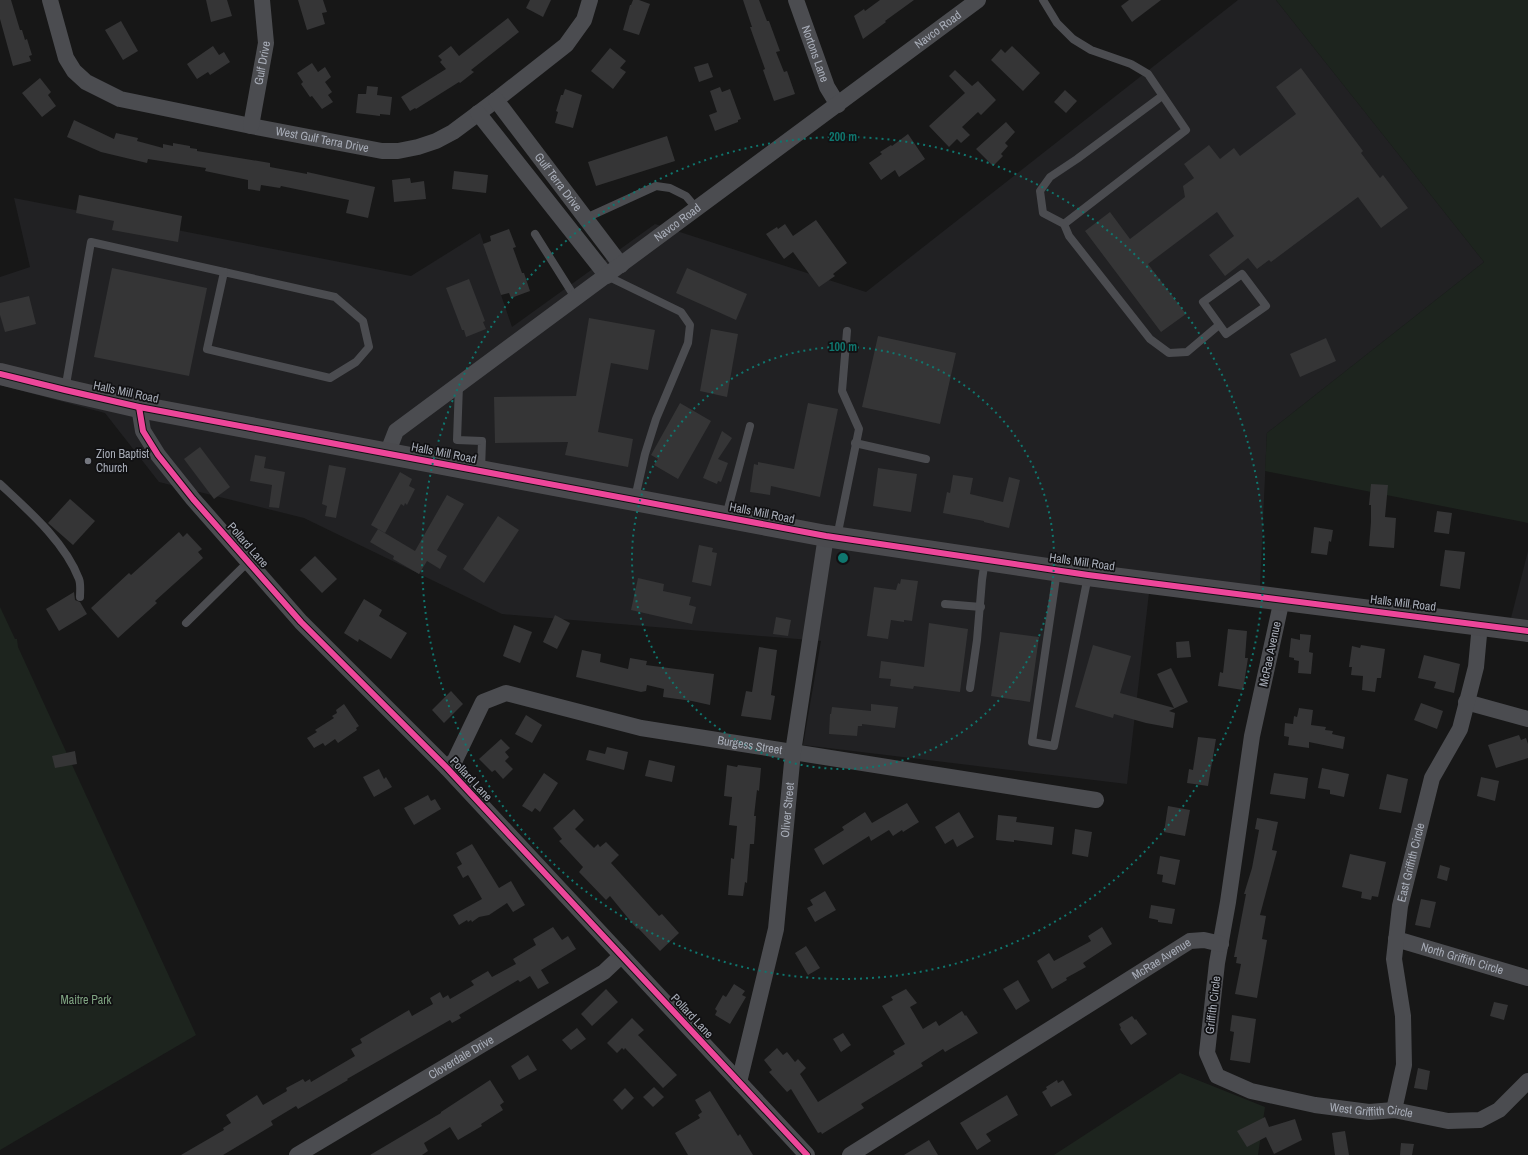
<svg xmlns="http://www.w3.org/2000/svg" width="1528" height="1155" font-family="'Archivo Narrow',sans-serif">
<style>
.built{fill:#212123}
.green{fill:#1d241e}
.building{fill:#353536}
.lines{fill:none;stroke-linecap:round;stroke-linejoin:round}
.lane{stroke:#4b4c50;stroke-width:8}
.street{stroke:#4b4c50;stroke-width:16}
.secondary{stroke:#4a4a4e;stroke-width:22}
.cycleway-casing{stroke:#111113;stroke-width:8}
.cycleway{stroke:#ed469a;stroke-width:6}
.ring{fill:none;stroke:#0f766e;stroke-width:2;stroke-dasharray:2 4}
.poi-dot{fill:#757880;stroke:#111113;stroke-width:1.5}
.labels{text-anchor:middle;stroke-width:3.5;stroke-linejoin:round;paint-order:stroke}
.street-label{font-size:12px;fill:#a8adb8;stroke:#111113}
.poi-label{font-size:12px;fill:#a8adb8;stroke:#111113;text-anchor:start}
.park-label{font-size:12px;fill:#7fa381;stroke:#111113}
.centre{fill:#0f766e;stroke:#111113;stroke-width:2}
.ring-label{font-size:12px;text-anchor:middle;font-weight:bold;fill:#0f766e;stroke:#111113;stroke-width:3.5;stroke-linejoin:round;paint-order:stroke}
</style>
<rect width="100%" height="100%" fill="#171717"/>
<g class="built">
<polygon points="1238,0 1276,0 1484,262 1267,433 1259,608 1149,593 1127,784 803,745 821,641 502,614 304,518 159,482 105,413 0,385 0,277 30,267 14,198 411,276 480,233 512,327 655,224 866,292"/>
<polygon points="1528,551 1528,620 1511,618"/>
</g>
<g class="green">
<polygon points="1276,0 1528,0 1528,523 1265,471 1267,433 1484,262"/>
<polygon points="0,607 15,639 17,639 18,647 196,1035 0,1150"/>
<polygon points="1180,1073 1265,1107 1258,1155 1054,1155"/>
</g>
<g class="building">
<polygon points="0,0 11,0 20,30 22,30 25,40 27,39 32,55 29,56 31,61 13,66 0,19"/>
<polygon points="206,0 227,0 232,16 211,22"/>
<polygon points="298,0 323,0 327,12 322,13 325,24 307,30"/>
<polygon points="530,0 551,0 543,17 526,8"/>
<polygon points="633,0 639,0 650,4 639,35 623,30 630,5 631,5"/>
<polygon points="743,0 759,0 767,21 769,21 780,51 776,52 784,72 787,71 795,94 774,101 763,70 765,69 750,27 752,27"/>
<polygon points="880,0 914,0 885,21 886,22 863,39 854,16 864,9 865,11"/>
<polygon points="1129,0 1161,0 1132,22 1121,6"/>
<polygon points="508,18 519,32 471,70 474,72 460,83 459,82 416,109 415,108 410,111 401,97 446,69 440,62 442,60 438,56 451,46 459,56"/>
<polygon points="121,21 138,51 123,60 105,30"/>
<polygon points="213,46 219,55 224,52 230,62 210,75 208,72 197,79 187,64"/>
<polygon points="1012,46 1040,73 1023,91 991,60 1001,49 1005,53"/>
<polygon points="610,48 626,61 620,68 626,72 613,89 591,71"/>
<polygon points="312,63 318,72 325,67 331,77 325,82 332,92 328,95 333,102 322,109 312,96 310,97 301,84 303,82 297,73"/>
<polygon points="708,63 713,77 699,82 694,67"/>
<polygon points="1301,68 1363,151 1361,153 1380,178 1383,175 1408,208 1381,228 1358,197 1271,262 1269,260 1257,269 1248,258 1225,276 1209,255 1234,236 1217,212 1148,264 1186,314 1161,332 1085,231 1110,212 1130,239 1185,197 1183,186 1194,178 1184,164 1209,145 1220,159 1234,148 1240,156 1296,114 1276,87"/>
<polygon points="955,70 972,86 978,81 996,100 981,115 978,112 962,127 970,135 961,143 957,139 949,147 929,126 965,93 949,76"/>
<polygon points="40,78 51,92 48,95 56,106 42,117 22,93"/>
<polygon points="367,86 378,87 377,95 392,97 390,115 380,114 380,116 356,113 358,94 366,94"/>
<polygon points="720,87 722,92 730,89 741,119 738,120 738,122 715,131 709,115 717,112 710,91"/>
<polygon points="565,89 582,95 573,128 555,123 558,112 556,111 561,95 563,95"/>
<polygon points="1065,90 1077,101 1066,113 1054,102"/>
<polygon points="74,120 114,139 116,133 138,138 137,141 163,148 163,144 173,146 173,143 190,146 190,148 197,149 197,151 270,163 270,167 307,174 307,172 375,187 368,218 346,213 349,200 281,186 280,188 261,185 260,191 248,189 248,180 205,171 206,168 148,159 147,163 101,152 67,137"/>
<polygon points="1006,122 1015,132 1005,143 1008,146 1001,154 1003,156 993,166 976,149"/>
<polygon points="908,134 925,159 899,177 895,170 881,180 869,163 882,154 880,152 891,145 892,146"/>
<polygon points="667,136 675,161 596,186 588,162"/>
<polygon points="454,171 488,175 486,193 452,189"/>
<polygon points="410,178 411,183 424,181 426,199 394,202 392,180"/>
<polygon points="79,195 182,216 178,242 112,230 114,221 76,213"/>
<polygon points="816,220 847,263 833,274 835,276 819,287 793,252 784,259 766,234 777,227 778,229 785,224 793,236"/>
<polygon points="509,229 516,247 513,248 522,273 524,273 530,291 511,298 509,293 501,295 483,244 491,241 490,236"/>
<polygon points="112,268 207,288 189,376 94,357"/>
<polygon points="687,268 747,294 736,320 676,293"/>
<polygon points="469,279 485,321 483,322 486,329 466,337 464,330 462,330 446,288"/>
<polygon points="29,296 36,324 5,332 0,315 0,303"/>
<polygon points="589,318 655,330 648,370 611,363 598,432 633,439 628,467 565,455 568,442 495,443 494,397 576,396"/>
<polygon points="711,329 738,334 727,397 700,391"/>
<polygon points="878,336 956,353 940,424 862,407"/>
<polygon points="1326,338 1336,361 1300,377 1290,354"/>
<polygon points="680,403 711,421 678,479 654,465 658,459 651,455"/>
<polygon points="808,403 838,409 820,497 771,486 770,495 750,492 754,464 758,465 758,462 794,469"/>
<polygon points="722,431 732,438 718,459 728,463 721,482 718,481 717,484 703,478"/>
<polygon points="200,447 230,487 214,499 184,459"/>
<polygon points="255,455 266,457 264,468 285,472 279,508 269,507 272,485 250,481"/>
<polygon points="329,465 346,468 336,518 325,516 327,506 322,504"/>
<polygon points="878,468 917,474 911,512 873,506"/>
<polygon points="400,472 412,479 409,486 415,489 407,505 405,503 404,506 401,504 385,533 371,525"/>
<polygon points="953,475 973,478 970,494 1003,502 1009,477 1020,480 1009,528 984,522 984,521 943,513 947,492 950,493"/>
<polygon points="1371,484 1388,485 1385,517 1396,518 1394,548 1369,546 1371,522 1371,505 1369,505"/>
<polygon points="447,495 464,504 437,550 447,556 440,569 427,561 419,574 393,559 394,556 370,542 378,529 415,551"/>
<polygon points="70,499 95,521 73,545 48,523"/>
<polygon points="1437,511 1452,513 1449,534 1434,532"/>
<polygon points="498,516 519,530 484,583 463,569"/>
<polygon points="1314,527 1333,530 1331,542 1329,541 1327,555 1311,553"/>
<polygon points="179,532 183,537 187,533 202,549 198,552 203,558 155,601 157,603 118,638 91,608 129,573 131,575"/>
<polygon points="699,545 713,548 712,552 717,553 711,586 692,582"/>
<polygon points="1445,550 1465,552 1460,589 1440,586"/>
<polygon points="315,556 337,579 322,593 300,570"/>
<polygon points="638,578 664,584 663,591 691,597 689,605 696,607 692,624 631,610"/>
<polygon points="901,579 918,581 912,621 904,620 904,622 891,620 888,639 867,636 874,587 896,590 898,583 900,584"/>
<polygon points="74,592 75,600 80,602 87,614 59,631 46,609"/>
<polygon points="364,599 382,610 379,616 407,633 391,659 359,639 358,642 344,633"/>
<polygon points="555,615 570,623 557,649 543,642"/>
<polygon points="776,617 791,620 788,636 773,634"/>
<polygon points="929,623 968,629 960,692 914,686 913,689 890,686 891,679 879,678 881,661 924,667"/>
<polygon points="514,625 532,632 520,663 503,656"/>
<polygon points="1228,629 1247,631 1245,658 1248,658 1243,690 1218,686 1220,672 1223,673"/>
<polygon points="1000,632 1039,637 1030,702 991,696"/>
<polygon points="1300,634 1311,635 1309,652 1313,653 1311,674 1298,673 1299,661 1294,660 1294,658 1289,657 1291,638 1300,640"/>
<polygon points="1189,641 1191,657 1177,658 1176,642"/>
<polygon points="1093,645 1131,656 1120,693 1174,708 1157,674 1171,668 1188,702 1169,711 1175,713 1173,728 1146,723 1114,714 1113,718 1075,707"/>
<polygon points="1361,645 1385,649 1381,678 1377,678 1375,692 1362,690 1363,676 1351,675 1352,667 1349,667 1352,646 1360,648"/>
<polygon points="759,647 777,650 771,695 775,696 771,720 741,716 746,691 752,692"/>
<polygon points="582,650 601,654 600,662 628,669 630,658 647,661 646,665 714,674 710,705 692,701 663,697 664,689 647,685 646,691 641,692 576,677"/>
<polygon points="1424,655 1460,664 1454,693 1434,688 1436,682 1418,678"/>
<polygon points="451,691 463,704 444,723 432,710"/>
<polygon points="1421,703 1443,711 1437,729 1414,720"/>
<polygon points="344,704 359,726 356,728 357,730 338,743 335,739 325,746 323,743 314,748 307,738 317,732 315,730 334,718 332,716 337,713 336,710"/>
<polygon points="871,704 898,707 895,728 862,724 862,726 858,726 857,736 829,734 830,714 831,714 832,707 871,711"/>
<polygon points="1299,708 1313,710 1311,725 1326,727 1325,730 1333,731 1332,734 1345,737 1343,749 1309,742 1309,748 1288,745 1289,737 1284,736 1285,723 1293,724 1294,716 1297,717"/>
<polygon points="526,715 542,725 532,743 515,734"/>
<polygon points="1519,735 1521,740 1526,738 1528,744 1528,758 1496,768 1488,745"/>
<polygon points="1198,737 1216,739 1208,786 1187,783 1189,769 1193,770"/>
<polygon points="501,739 510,748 505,752 509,757 505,761 513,769 503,779 495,770 492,772 479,759"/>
<polygon points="607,747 628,752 624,770 586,760 589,750 605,754"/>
<polygon points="75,751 77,764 55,768 52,756"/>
<polygon points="649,760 675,766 672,782 645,776"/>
<polygon points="727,765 737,767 738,765 761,768 759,791 757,790 754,816 756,816 754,844 750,844 747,883 745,882 743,896 728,895 731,858 734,859 737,826 729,825 732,797 724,796"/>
<polygon points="1322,768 1349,774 1344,797 1330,794 1330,790 1318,788"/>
<polygon points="379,769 384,779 386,777 392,787 374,797 363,777"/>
<polygon points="544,773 558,783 540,812 535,808 532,812 522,806"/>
<polygon points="1274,773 1308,778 1305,799 1270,794"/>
<polygon points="1387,774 1408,779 1401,813 1379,809"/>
<polygon points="1481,777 1499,781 1495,801 1477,796"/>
<polygon points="428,795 431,801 435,799 441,809 414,825 404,808"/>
<polygon points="907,803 919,822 903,832 902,830 893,836 889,830 871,841 869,836 823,865 814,849 844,830 842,827 865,812 872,823"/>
<polygon points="1168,806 1190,810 1185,836 1164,832"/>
<polygon points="574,809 584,820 575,829 594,848 598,844 600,847 606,842 619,855 611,863 659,916 662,914 679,933 660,951 638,928 637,929 610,896 606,900 579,872 583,867 559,841 562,839 553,828"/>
<polygon points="959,812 974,837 957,847 953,839 945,844 935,827"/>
<polygon points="998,815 1017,817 1016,822 1054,827 1052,845 1014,840 1014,842 996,840"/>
<polygon points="1257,818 1278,822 1272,850 1277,851 1260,915 1266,916 1262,939 1267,940 1257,998 1235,994 1241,964 1236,963 1237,957 1234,957 1246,894 1244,894 1252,868 1259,830 1255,829"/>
<polygon points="1075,829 1092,832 1088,857 1072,854"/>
<polygon points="472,844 499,888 511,881 525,905 513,912 507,903 489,915 479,917 472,922 471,920 468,922 467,920 459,925 453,915 482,899 468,875 463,878 457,867 462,864 456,853"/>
<polygon points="1350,854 1386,862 1378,897 1372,896 1371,900 1361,898 1362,892 1342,887"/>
<polygon points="1160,856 1180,860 1175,885 1162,882 1163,875 1157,874"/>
<polygon points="1440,865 1450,868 1447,881 1437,878"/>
<polygon points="825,891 836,910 815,922 807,908 813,905 810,900"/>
<polygon points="1421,899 1436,902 1430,928 1415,925"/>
<polygon points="1151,905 1175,909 1172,924 1158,922 1158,920 1149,918"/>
<polygon points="553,927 562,940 568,936 576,949 541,970 549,983 538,989 530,976 520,982 518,980 459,1015 461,1018 452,1023 450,1020 347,1079 348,1080 298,1109 296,1106 271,1121 273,1125 223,1155 181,1155 224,1130 223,1128 231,1123 226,1115 257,1095 263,1105 287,1091 286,1088 303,1079 305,1082 310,1079 311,1082 355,1056 351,1049 362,1043 360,1039 409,1010 412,1016 433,1004 430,998 440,992 443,998 448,995 450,999 474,985 471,981 488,971 492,977 516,964 513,959 536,945 533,939"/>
<polygon points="1102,927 1112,944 1083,963 1086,967 1066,978 1067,980 1052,989 1037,961 1049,953 1054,961 1091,941 1088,936"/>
<polygon points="806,946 820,968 808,975 795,953"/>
<polygon points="1018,980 1030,1001 1016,1010 1003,989"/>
<polygon points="734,984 745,991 742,995 746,997 730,1024 715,1015 717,1011 715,1009 723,995 726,997"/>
<polygon points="606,989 618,1002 592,1026 581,1014"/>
<polygon points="906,989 917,1003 910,1007 923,1029 936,1021 939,1026 962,1011 965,1016 966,1015 978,1033 945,1052 943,1049 921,1063 923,1066 861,1104 864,1108 822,1134 821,1132 818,1133 791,1089 787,1092 769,1072 772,1070 764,1060 777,1048 783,1055 787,1052 795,1062 798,1059 806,1068 800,1074 818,1102 895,1054 893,1051 905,1044 882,1006 893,1000 891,997"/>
<polygon points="1494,1002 1508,1005 1504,1020 1490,1016"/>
<polygon points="1232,1015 1256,1019 1250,1063 1230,1060 1234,1032 1230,1031"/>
<polygon points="1132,1016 1135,1020 1136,1019 1147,1034 1131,1045 1120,1029 1121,1028 1119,1024"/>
<polygon points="632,1018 644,1030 638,1035 677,1075 663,1088 625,1048 624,1050 622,1048 617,1053 607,1043"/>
<polygon points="577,1028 586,1039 571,1050 562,1040"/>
<polygon points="843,1033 851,1045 841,1052 833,1039"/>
<polygon points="528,1055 537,1070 519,1080 511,1066"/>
<polygon points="1418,1068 1430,1071 1427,1090 1414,1088"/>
<polygon points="490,1080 504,1102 500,1105 503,1110 481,1124 482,1126 458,1140 450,1127 424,1143 428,1151 422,1155 370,1155 441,1113 441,1112"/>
<polygon points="1057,1080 1058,1083 1063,1080 1072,1095 1051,1107 1042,1092 1047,1089 1046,1087"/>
<polygon points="654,1087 664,1097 653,1107 643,1097"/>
<polygon points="625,1088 634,1098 622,1110 613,1100"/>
<polygon points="710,1091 738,1136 740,1134 753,1155 688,1155 675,1133 700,1118 698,1115 702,1112 695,1100"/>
<polygon points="1007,1095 1018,1115 986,1134 991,1141 977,1150 960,1123"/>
<polygon points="1265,1117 1269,1127 1295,1119 1302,1140 1274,1154 1266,1137 1247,1147 1237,1131"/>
<polygon points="1345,1131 1349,1155 1335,1155 1332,1133"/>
<polygon points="929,1140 938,1155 904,1155"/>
<polygon points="1401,1143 1414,1144 1412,1155 1400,1155"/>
</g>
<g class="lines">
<g class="lane">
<polyline points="1043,0 1057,23 1073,39 1091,50 1131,64 1148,74 1186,130 1064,224"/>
<polyline points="1162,96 1077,159 1050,177 1040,191 1043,213 1064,224 1069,236 1150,339 1169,353 1187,352 1219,325"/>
<polyline points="586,218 656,186 670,188 686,196 697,209"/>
<polyline points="535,234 576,299"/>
<polygon points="224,272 335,297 363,321 369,347 356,362 330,378 207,349"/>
<polygon points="1242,274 1266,306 1226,334 1203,302"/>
<polyline points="607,276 681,312 690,325 688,343 656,419 645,454 635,498"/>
<polyline points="459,385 457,440 482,441 481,470"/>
<polyline points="65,390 91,242 224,272"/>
<polyline points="855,443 926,459"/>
<path d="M0,484c28,26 65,58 79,95 2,5 1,13 1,18"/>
<polyline points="726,516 750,426"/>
<polyline points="837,537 859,429 842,391 847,331"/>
<polyline points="1057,571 1032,742 1054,746 1088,576"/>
<polyline points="945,604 981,607"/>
<polyline points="186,623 248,562"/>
<polyline points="970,688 977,640 982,580 985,560"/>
</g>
<g class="street">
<path id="s1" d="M50,0l16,58 8,13 12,11 34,17 131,27 131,25h16l20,-4 18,-6 17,-9 43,-32 70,-55 18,-25 6,-20"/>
<path id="s2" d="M796,0l31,87 11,18"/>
<path id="s3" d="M496,100l125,165"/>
<polyline points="478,113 607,276"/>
<path id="s4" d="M251,126l15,-83 -4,-43"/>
<polyline points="139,407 143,431 158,455 193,499 301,622 447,768 807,1155"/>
<path id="s5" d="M387,454l9,-23 582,-431"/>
<path id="s6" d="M1282,599l-30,137 -24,166 -11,61 -10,90 10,23 34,15 64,14 54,7 25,-2 54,11 32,-1 19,-10 29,-29"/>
<polyline points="1466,702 1528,719"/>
<path id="s7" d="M447,768l8,-8 28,-58 23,-9 135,35 455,72"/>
<path id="s8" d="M1396,939l132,39"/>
<path id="s9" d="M739,1082l37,-153 17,-177 33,-216"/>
<path id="s10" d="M1394,1110l10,-45 -1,-49 -9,-57 6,-53 32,-128 28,-49 16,-62 4,-43"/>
<path id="s11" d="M297,1155l307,-183 17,-16"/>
<path id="s12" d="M850,1155l340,-214 14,-1 17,4"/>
</g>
<polyline class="secondary" points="0,374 65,390 139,407 826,536 1088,575 1528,631"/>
<defs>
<g id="cycleway">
<polyline points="0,374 65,390 139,407 826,536 1088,575 1528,631"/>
<polyline points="139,407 143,431 158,455 193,499 301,622 447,768 807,1155"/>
</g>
</defs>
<use href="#cycleway" class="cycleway-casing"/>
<use href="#cycleway" class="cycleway"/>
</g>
<g class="ring">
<circle cx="843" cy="558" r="211"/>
<circle cx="843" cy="558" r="421"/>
</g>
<circle class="poi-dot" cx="88" cy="461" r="4"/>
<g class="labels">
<g class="street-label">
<text dy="4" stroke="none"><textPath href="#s5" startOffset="699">Navco Road</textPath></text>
<text dy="4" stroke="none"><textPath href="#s2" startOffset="57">Nortons Lane</textPath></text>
<text dy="4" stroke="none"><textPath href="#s4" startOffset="64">Gulf Drive</textPath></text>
<text dy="4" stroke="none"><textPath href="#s1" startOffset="336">West Gulf Terra Drive</textPath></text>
<text dy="4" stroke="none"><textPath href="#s3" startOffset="103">Gulf Terra Drive</textPath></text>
<text dy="4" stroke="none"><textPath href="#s5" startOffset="375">Navco Road</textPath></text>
<text transform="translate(126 392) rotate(12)" y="4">Halls Mill Road</text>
<text transform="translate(444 453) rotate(11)" y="4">Halls Mill Road</text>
<text transform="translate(762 513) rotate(11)" y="4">Halls Mill Road</text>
<text transform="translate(248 545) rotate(49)" y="4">Pollard Lane</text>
<text transform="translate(1082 562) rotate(8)" y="4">Halls Mill Road</text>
<text transform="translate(1403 603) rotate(7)" y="4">Halls Mill Road</text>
<text transform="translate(1270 654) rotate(-78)" y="4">McRae Avenue</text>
<text dy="4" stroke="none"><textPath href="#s7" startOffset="350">Burgess Street</textPath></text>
<text transform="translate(471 779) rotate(47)" y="4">Pollard Lane</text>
<text dy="4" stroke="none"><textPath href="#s9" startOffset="277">Oliver Street</textPath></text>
<text dy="4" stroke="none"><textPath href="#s10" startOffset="251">East Griffith Circle</textPath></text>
<text dy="4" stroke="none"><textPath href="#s8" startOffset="69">North Griffith Circle</textPath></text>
<text dy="4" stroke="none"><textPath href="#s12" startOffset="368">McRae Avenue</textPath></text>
<text transform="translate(1213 1005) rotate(-83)" y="4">Griffith Circle</text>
<text transform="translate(692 1016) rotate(47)" y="4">Pollard Lane</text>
<text dy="4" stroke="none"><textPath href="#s11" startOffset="191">Cloverdale Drive</textPath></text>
<text dy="4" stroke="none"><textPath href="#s6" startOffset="645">West Griffith Circle</textPath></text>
</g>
<g class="poi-label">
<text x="96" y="458">Zion Baptist<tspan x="96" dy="14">Church</tspan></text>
</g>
<g class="park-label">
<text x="86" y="1004">Maitre Park</text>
</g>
</g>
<circle cx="843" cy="558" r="6" class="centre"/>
<g class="ring-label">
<text x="843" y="141">200 m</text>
<text x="843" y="351">100 m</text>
</g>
</svg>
